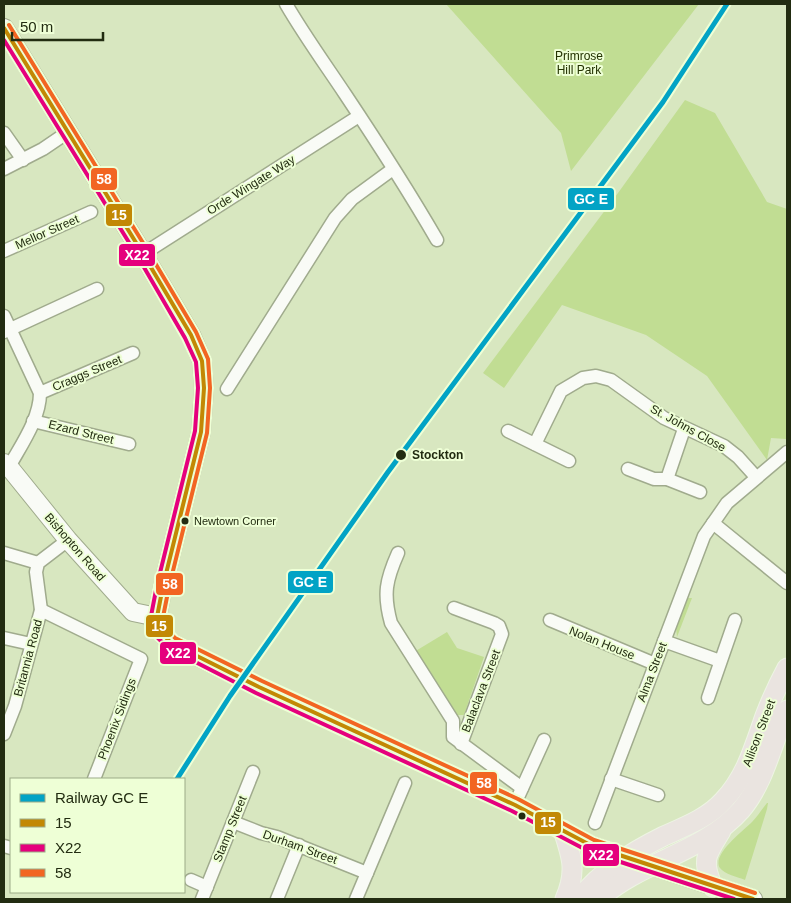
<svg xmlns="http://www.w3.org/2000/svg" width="791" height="903" font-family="Helvetica,sans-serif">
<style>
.green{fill:#c1dd93}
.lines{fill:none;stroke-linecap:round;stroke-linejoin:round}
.street-casing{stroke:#a0ab8d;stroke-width:15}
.secondary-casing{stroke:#a0ab8d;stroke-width:20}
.primary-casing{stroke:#edf4e3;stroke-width:21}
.street{stroke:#f9fbf6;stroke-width:12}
.secondary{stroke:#f9fbf6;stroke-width:18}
.primary{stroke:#eae4e0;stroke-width:19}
.bus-1-casing{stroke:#eeffd6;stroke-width:8}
.bus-2-casing{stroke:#eeffd6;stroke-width:8}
.bus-3-casing{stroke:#eeffd6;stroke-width:8}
.bus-1{stroke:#c28804;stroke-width:4}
.bus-2{stroke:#e5007d;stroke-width:4}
.bus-3{stroke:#f26522;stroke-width:4}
.rail-1-casing{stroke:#eeffd6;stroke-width:9}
.rail-1{stroke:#02a3c5;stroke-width:5}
.stop-dot{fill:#222c11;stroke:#eeffd6;stroke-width:2}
.labels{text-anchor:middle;stroke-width:4;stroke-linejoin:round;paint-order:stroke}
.bus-label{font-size:11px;fill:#222c11;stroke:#eeffd6;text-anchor:start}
.park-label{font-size:12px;fill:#233200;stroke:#eeffd6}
.street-label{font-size:12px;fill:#222c11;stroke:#eeffd6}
.stop-label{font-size:12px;font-weight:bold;fill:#222c11;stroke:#eeffd6;text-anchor:start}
.line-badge{stroke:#eeffd6;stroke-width:2}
.badge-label{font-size:14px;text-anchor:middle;font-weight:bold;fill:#fff}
</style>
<rect width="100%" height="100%" fill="#d8e7c0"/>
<g class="green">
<polygon points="446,4 699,4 571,171 561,133"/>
<polygon points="685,100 715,113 767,202 787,209 787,438 786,439 771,438 767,460 707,376 646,335 562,305 504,388 483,373 618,193"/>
<polygon points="687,598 692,598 677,637 676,628"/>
<polygon points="447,632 457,648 484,657 464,715 456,715 414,652"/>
<path d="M767,803h1l-1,6 -22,71c-7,-3 -21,-6 -25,-12 -9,-13 24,-38 32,-46 6,-6 10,-13 15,-19z"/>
</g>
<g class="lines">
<defs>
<g id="street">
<path d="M286,4c18,31 39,60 59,90 32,48 63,96 92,146"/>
<polyline points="4,133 23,160"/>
<polyline points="4,169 43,149 68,132"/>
<polyline points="4,251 91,212"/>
<polyline points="143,254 359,116"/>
<path d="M4,316l36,77c0,26 -19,52 -31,74"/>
<polyline points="4,332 97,289"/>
<polyline points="227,389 335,218 352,199 393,169"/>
<polyline points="40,393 133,353"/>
<polyline points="33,421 129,444"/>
<polyline points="508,431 569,461"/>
<polyline points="535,444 561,391 583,378 596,376 611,380 664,418 724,446 738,457 756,477"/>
<polyline points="628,469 654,479 667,479 700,492"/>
<polyline points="667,479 684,429"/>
<polyline points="713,523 787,583"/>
<polyline points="4,553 38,563"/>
<path d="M398,553c-12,27 -15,41 -7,70l62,98v16l69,51"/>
<polyline points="454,608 494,623 499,626 502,634 461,744"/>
<polyline points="41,610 141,659 94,779"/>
<polyline points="550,620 655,664"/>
<polyline points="4,638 31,644"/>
<polyline points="664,641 720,661"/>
<polyline points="708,698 735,620"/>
<polyline points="4,734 15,706 41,610 36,572 38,563 68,540"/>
<polyline points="611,779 658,795"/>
<polyline points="519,795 544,740"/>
<polyline points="233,822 261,833 277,837 367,873"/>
<polyline points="595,823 704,536 727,503 787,452"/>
<polyline points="4,846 11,848"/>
<polyline points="191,880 207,887"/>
<polyline points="202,899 253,772"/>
<polyline points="277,899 299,845"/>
<polyline points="356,899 405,783"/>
</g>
<g id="secondary">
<polyline points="4,28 143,254 191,335 202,361 204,388 201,432 163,586 157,617 161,632 171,643 259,687 515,805 592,846 753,899"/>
<polyline points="4,463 9,467 68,540 133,612 157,617"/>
</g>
<g id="primary">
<path d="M563,830c9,27 14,42 2,69"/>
<path d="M713,887c-12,-27 -7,-32 8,-56"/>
<path d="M579,899c22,-28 53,-47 85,-63 20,-9 44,-18 59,-35 23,-24 31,-54 42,-85 6,-16 14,-33 22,-48"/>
<path d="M599,899c42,-38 104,-46 142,-89 24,-28 31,-68 46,-100"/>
</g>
</defs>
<use href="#street" class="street-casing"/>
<use href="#secondary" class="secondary-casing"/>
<use href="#primary" class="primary-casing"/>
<use href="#street" class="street"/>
<use href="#secondary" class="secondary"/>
<use href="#primary" class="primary"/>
<defs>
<polyline id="bus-1" points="4,28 143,254 191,335 202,361 204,388 201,432 163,586 157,617 161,632 171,643 259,687 515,805 592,846 753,899"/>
<polyline id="bus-2" points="4,40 138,257 185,338 196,362 198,388 195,431 157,585 151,616 156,636 168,648 256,693 512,811 590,852 734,899"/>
<polyline id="bus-3" points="9,25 148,251 196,332 208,359 210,388 207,433 169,587 163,617 167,629 175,638 262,681 518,799 594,840 755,893"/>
</defs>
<use href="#bus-1" class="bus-1-casing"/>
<use href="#bus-2" class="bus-2-casing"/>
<use href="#bus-3" class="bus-3-casing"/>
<use href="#bus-1" class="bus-1"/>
<use href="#bus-2" class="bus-2"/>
<use href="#bus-3" class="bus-3"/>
<defs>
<polyline id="rail-1" points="177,779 230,696 388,472 663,102 727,4"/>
</defs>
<use href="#rail-1" class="rail-1-casing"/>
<use href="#rail-1" class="rail-1"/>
</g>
<g class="stop-dot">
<circle cx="401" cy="455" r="6"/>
<circle cx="185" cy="521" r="4.5"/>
<circle cx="522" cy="816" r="4.5"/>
</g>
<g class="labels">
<g class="bus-label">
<text x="194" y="525">Newtown Corner</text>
</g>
<g class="park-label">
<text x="579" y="60">Primrose<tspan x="579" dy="14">Hill Park</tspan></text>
</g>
<g class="street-label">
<text transform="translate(251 185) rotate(-32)" y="4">Orde Wingate Way</text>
<text transform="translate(47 232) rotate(-24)" y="4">Mellor Street</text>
<text transform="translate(87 373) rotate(-23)" y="4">Craggs Street</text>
<text transform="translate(688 428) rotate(29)" y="4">St. Johns Close</text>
<text transform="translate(81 432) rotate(14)" y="4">Ezard Street</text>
<text transform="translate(75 547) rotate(49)" y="4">Bishopton Road</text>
<text transform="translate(602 643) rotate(22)" y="4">Nolan House</text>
<text transform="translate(28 658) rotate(-75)" y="4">Britannia Road</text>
<text transform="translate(652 672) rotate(-69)" y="4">Alma Street</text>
<text transform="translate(481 691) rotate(-69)" y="4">Balaclava Street</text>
<text transform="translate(117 719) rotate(-69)" y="4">Phoenix Sidings</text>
<text transform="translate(759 733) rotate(-69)" y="4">Allison Street</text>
<text transform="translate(230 829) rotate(-68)" y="4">Stamp Street</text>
<text transform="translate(300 847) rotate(20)" y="4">Durham Street</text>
</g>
<g class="stop-label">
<text x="412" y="459">Stockton</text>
</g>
</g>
<g class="line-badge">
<rect x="90" y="167" width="28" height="24" rx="5" fill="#f26522"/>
<rect x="567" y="187" width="48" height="24" rx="5" fill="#02a3c5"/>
<rect x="105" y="203" width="28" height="24" rx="5" fill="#c28804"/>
<rect x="118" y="243" width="38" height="24" rx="5" fill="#e5007d"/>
<rect x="287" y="570" width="47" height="24" rx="5" fill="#02a3c5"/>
<rect x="155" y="572" width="29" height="24" rx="5" fill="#f26522"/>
<rect x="145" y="614" width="29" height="24" rx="5" fill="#c28804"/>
<rect x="159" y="641" width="38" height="24" rx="5" fill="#e5007d"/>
<rect x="469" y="771" width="29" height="24" rx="5" fill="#f26522"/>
<rect x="534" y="811" width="28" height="24" rx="5" fill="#c28804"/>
<rect x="582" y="843" width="38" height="24" rx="5" fill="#e5007d"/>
</g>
<g class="badge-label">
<text x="104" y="184">58</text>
<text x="591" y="204">GC E</text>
<text x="119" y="220">15</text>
<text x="137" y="260">X22</text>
<text x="310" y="587">GC E</text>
<text x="170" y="589">58</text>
<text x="159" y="631">15</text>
<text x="178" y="658">X22</text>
<text x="484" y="788">58</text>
<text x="548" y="827">15</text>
<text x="601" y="860">X22</text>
</g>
<rect width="791" height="903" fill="none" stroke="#222c11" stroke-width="10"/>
<rect x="10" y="778" width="175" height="115" fill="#eeffd6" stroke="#9cab87"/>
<rect x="20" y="794" width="25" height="8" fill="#02a3c5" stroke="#9cab87"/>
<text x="55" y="803" font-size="15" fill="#222c11">Railway GC E</text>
<rect x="20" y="819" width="25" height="8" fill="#c28804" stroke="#9cab87"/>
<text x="55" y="828" font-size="15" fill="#222c11">15</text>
<rect x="20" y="844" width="25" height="8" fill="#e5007d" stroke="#9cab87"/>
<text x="55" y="853" font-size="15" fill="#222c11">X22</text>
<rect x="20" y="869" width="25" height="8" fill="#f26522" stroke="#9cab87"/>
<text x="55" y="878" font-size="15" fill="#222c11">58</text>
<path d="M12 32v8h91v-8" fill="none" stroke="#222c11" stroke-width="2.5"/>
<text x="20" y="32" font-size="15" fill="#222c11" stroke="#eeffd6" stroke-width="4" paint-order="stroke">50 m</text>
</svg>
